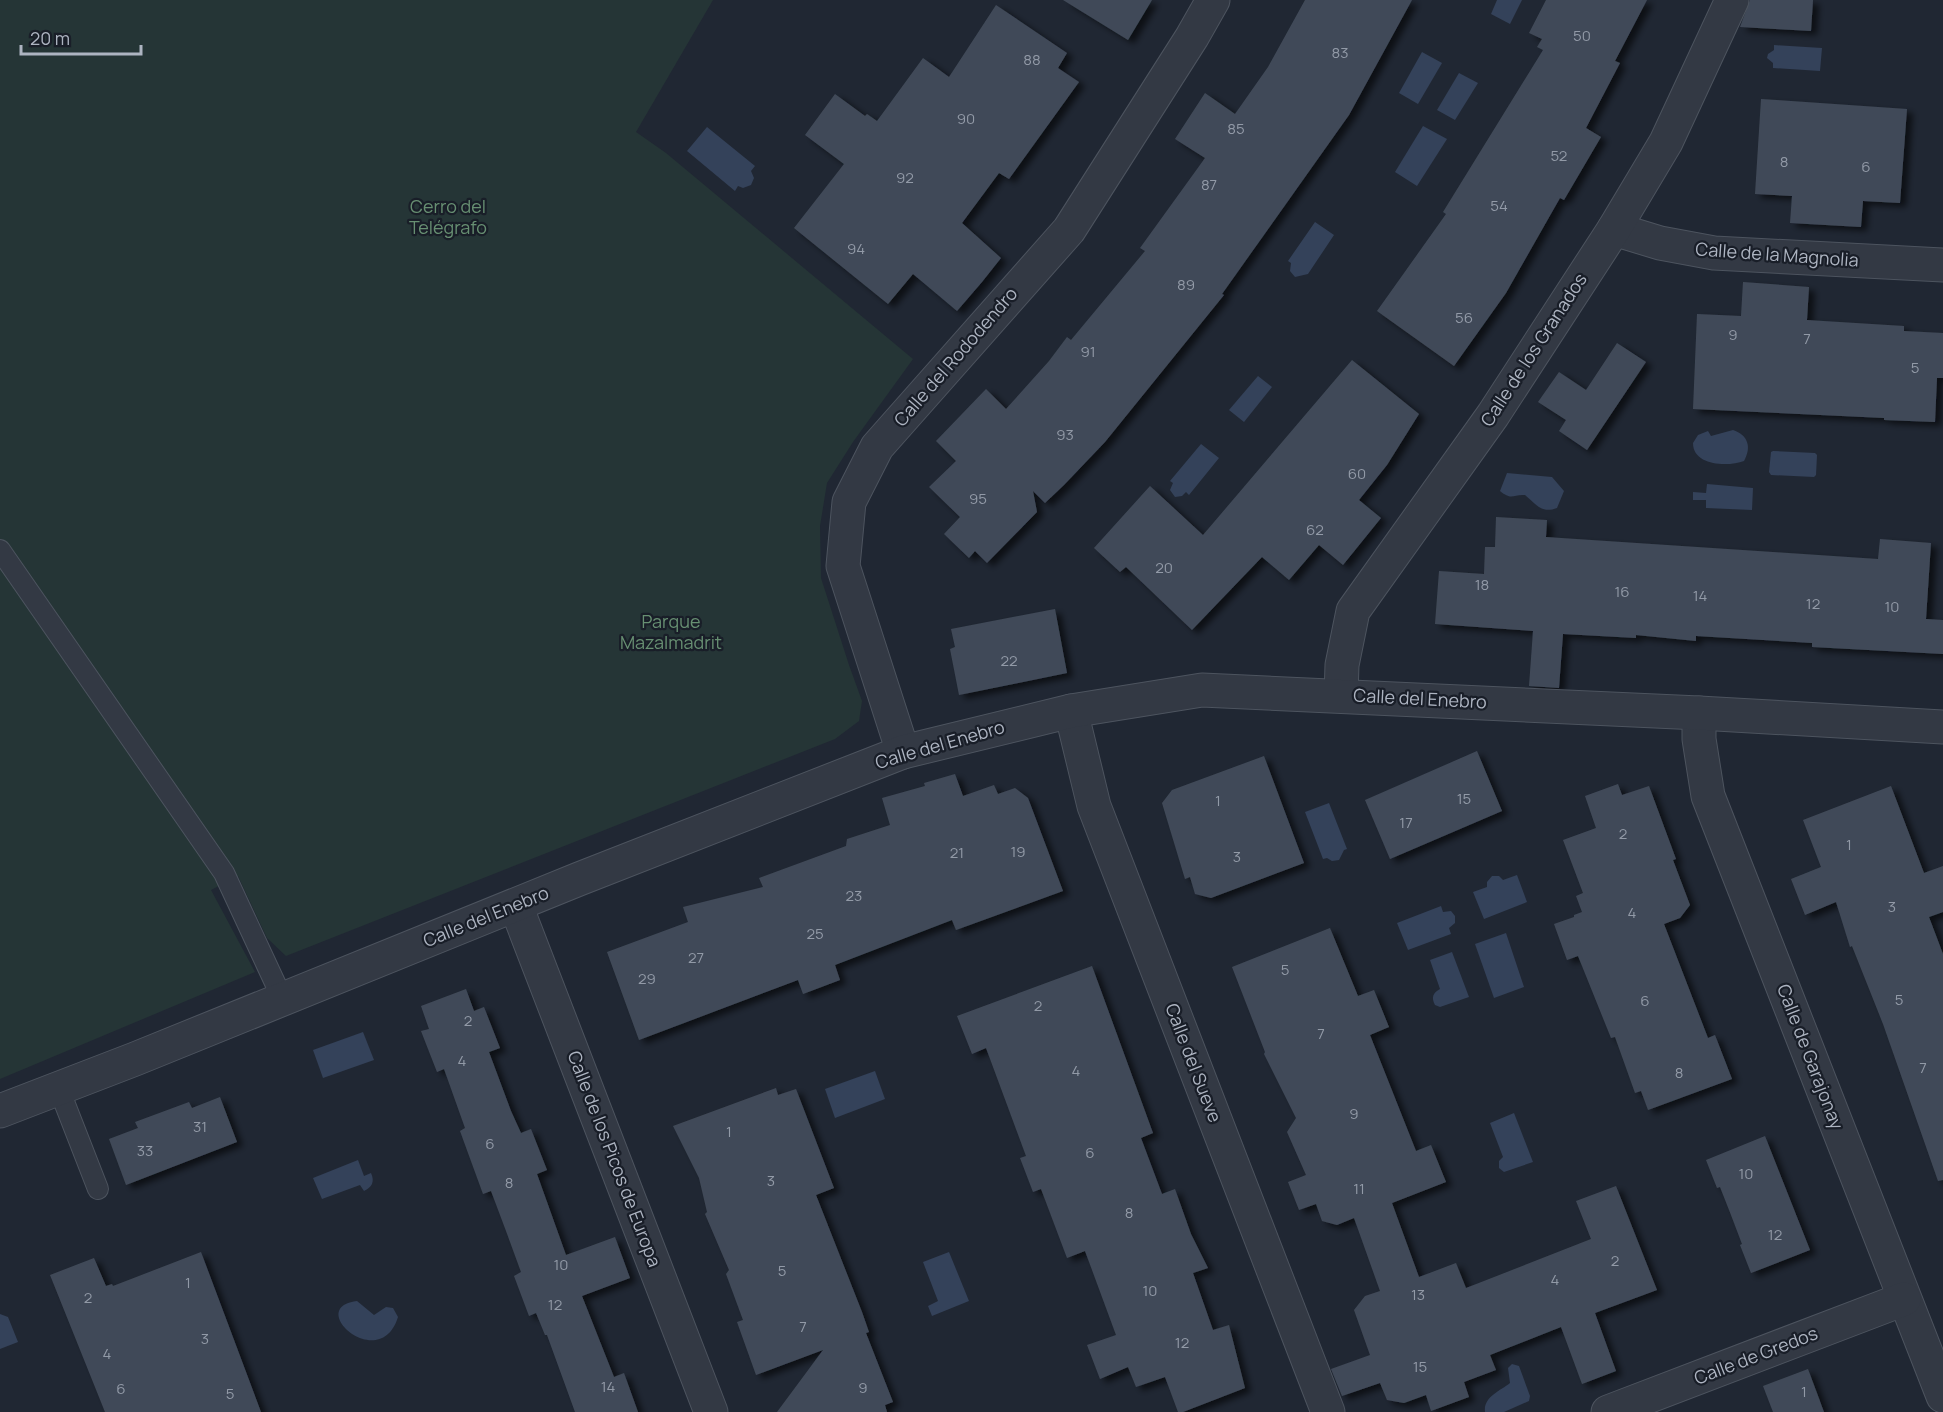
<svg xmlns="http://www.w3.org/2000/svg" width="1943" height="1412" font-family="Manrope,sans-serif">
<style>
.green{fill:#253536}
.water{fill:#34425a}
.building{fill:#414a58;filter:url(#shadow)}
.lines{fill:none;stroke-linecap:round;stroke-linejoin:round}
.service-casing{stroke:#4d545f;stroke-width:22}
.minor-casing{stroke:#4d545f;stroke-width:35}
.service{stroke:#333944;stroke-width:20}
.minor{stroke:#333944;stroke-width:33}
.labels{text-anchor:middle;stroke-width:4.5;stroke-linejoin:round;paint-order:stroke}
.number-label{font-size:15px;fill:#929aa7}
.park-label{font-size:18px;fill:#678f72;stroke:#191e28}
.street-label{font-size:18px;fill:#adb4c1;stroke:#191e28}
</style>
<defs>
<filter id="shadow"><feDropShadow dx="6" dy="4" stdDeviation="3" flood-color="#0009"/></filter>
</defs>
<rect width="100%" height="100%" fill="#202733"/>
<polygon class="green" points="0,0 713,0 636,132 666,153 913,359 853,442 827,483 820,526 821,578 849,665 862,701 859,721 835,739 286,956 267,938 238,876 211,890 255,972 0,1079"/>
<g class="water">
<polygon points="1497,0 1522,0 1510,24 1491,14"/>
<polygon points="1774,45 1822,48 1820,71 1773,68 1773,63 1767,58 1768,54 1774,50"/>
<polygon points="1422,52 1442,63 1418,104 1399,93"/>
<polygon points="1459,73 1478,83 1455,120 1437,110"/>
<polygon points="1423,126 1447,139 1417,186 1395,172"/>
<polygon points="707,127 755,166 751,171 754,178 751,185 743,188 738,186 735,191 687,151"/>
<polygon points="1315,222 1334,235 1308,274 1295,277 1290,271 1291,263 1288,261"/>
<polygon points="1258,376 1272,387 1244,422 1229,410"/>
<path d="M1733,430c15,5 19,17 11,31 -16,6 -51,5 -51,-18l5,-8 10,-4 3,5z"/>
<polygon points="1201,444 1219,458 1189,495 1186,492 1182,496 1175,497 1170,490 1173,483 1170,481"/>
<polygon points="1773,451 1815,453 1817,455 1816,475 1814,477 1771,475 1769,472 1771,452"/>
<path d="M1507,473l45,4 12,14 -7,17c-16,6 -21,-4 -32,-13 -12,-1 -13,6 -25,-4z"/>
<polygon points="1707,484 1753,488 1752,510 1706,508 1706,500 1693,500 1693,492 1706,493"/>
<polygon points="1329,803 1347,849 1344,850 1339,860 1332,861 1327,858 1323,859 1305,812"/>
<polygon points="1517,875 1527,902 1484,919 1473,892 1487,887 1487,882 1492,876 1499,876 1503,880"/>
<polygon points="1441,906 1443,912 1451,911 1455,916 1455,923 1449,928 1451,934 1408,950 1397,923"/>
<polygon points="1506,933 1524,987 1494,998 1475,944"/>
<path d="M1452,952l17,45 -29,10 -5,-2c-4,-8 -2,-12 5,-16l-10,-29z"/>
<polygon points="363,1032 374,1060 323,1078 313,1050"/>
<polygon points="875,1071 885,1099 835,1118 825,1089"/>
<polygon points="1514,1113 1533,1162 1504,1172 1499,1168 1499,1161 1503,1157 1490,1123"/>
<path d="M358,1160l6,16 7,-3c4,9 1,14 -7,18l-4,-6 -38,14 -9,-21z"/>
<polygon points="949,1252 969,1301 932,1316 928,1306 938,1301 923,1262"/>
<path d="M357,1301l17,14 12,-8 7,1 5,9c-18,58 -94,-10 -41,-16z"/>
<polygon points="0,1314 8,1317 18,1342 0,1349"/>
<path d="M1512,1364l7,2 11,30 -1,5 -25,11h-19c-2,-15 15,-21 25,-29l-2,-15z"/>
</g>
<g class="building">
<polygon points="1063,0 1152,0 1128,40"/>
<polygon points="1305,0 1412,0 1349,115 1222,294 1224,295 1105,442 1064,485 1045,503 1033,491 1037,512 987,563 975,551 969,558 944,534 960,517 929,487 956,461 936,441 986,389 1006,409 1049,361 1067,337 1071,340 1145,251 1140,248 1205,158 1175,139 1205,93 1235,114 1268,67"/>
<polygon points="1546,0 1647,0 1615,61 1620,63 1586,128 1601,137 1564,200 1560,198 1506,293 1454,366 1377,311 1446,214 1443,212 1543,50 1537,47 1542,39 1529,33"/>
<polygon points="1750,0 1813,0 1811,31 1740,27"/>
<polygon points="996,5 1067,53 1058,68 1079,82 1009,179 999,173 962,223 1001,258 982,282 957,311 913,274 888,304 794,228 844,164 805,135 835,94 865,116 867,114 877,121 923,58 949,77"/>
<polygon points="1761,99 1907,109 1900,203 1863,201 1861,227 1790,223 1792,196 1755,194"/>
<polygon points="1743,282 1809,287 1807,320 1904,326 1904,331 1943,333 1943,378 1937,378 1935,422 1884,420 1884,418 1693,409 1697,314 1741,316"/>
<polygon points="1617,343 1646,362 1587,450 1559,431 1566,420 1538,402 1559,372 1586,390"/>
<polygon points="1352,360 1419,414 1387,465 1359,500 1381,518 1343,565 1319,545 1289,580 1262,557 1192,630 1126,567 1120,572 1094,548 1150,486 1203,535"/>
<polygon points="1496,517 1547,520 1546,537 1878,559 1880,539 1931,543 1926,619 1943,620 1943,654 1812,647 1812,643 1696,636 1696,641 1636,635 1636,638 1563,634 1559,688 1529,686 1533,631 1435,624 1439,571 1484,574 1485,547 1495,547"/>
<polygon points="1055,609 1067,673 959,695 950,649 955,647 951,629"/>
<polygon points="1477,751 1502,811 1390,859 1365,800"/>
<polygon points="1264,756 1304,863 1211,898 1195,894 1190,877 1185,879 1162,803 1172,790"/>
<polygon points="955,774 963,796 994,785 998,794 1015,788 1028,798 1063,891 956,930 952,920 835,965 840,980 803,994 798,980 639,1040 607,952 688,922 683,907 763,887 759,878 846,846 847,839 890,825 882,798 925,786 924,783"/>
<polygon points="1618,784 1622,795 1649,786 1676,859 1673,860 1690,905 1680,918 1664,924 1708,1038 1715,1035 1732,1079 1648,1110 1641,1091 1635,1093 1615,1037 1611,1038 1578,956 1567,960 1554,924 1574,917 1574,915 1582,912 1576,896 1583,893 1563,840 1596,828 1585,796"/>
<polygon points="1891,786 1924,873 1943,866 1943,912 1929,917 1943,954 1943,1180 1938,1181 1883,1024 1852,946 1850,947 1836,902 1805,915 1791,879 1821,867 1803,820"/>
<polygon points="1330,928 1358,996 1374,990 1389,1027 1370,1035 1416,1151 1431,1145 1446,1182 1392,1203 1419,1277 1456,1263 1466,1288 1591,1239 1576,1201 1616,1186 1657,1290 1595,1313 1616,1371 1582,1384 1561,1327 1490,1355 1496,1370 1464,1382 1469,1397 1431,1411 1426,1395 1404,1403 1387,1400 1380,1383 1342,1396 1331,1369 1370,1355 1354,1310 1365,1296 1380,1291 1354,1218 1337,1225 1322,1221 1316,1204 1299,1210 1288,1182 1306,1175 1287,1132 1296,1118 1264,1054 1265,1052 1232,967"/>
<polygon points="1092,966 1153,1133 1141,1138 1162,1194 1175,1189 1191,1234 1208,1268 1193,1273 1213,1330 1229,1325 1245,1388 1183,1412 1178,1412 1165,1377 1136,1387 1128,1367 1100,1379 1087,1345 1116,1335 1085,1251 1067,1258 1041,1189 1033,1192 1020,1158 1026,1156 986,1048 972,1054 957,1016"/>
<polygon points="466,989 474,1011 484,1007 500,1048 489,1052 511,1111 521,1133 531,1129 547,1170 537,1174 566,1255 615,1237 630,1278 582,1296 614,1377 624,1373 638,1412 575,1412 547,1335 545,1335 536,1313 529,1316 514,1276 521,1272 506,1231 491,1191 483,1194 460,1131 465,1128 444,1069 437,1072 421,1031 429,1029 421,1006"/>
<polygon points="776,1088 778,1095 796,1089 834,1188 816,1195 862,1312 869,1332 866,1333 893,1402 885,1405 887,1412 777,1412 823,1350 756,1375 737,1322 743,1320 726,1274 729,1270 705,1214 707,1212 699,1178 673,1126"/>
<polygon points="220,1097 237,1142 126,1185 109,1139 138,1128 135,1122 189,1102 192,1108"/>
<polygon points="1765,1136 1810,1250 1751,1273 1740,1245 1742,1244 1731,1215 1720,1187 1717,1188 1706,1160"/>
<polygon points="201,1252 261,1412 105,1412 50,1275 94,1258 106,1286 112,1284 113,1286"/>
<polygon points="1808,1369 1824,1412 1773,1412 1763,1386"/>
</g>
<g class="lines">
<defs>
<g id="service">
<polyline points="0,550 224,873 283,1000"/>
<polyline points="59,1089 98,1189"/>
</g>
<g id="minor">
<polyline points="1614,229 1660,243 1714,253 1943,265"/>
<polyline points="1341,695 1342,665 1353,611 1493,415 1614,229 1666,142 1732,0"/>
<polyline points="1071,711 1094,806 1328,1412"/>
<polyline points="1699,713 1699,739 1708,796 1943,1396"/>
<polyline points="903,752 843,566 849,502 877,447 1069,230 1192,37 1213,0"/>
<polyline points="516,906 711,1412"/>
<polyline points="0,1111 135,1059 579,879 903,752 1071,711 1202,690 1699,713 1943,727"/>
<polyline points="1608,1412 1904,1299"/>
</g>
</defs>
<use href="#service" class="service-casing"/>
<use href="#minor" class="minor-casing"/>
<use href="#service" class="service"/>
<use href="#minor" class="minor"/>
</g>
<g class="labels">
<g class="number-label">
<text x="1582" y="41">50</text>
<text x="1340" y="58">83</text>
<text x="1032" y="65">88</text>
<text x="966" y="124">90</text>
<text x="1236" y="134">85</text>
<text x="1559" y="161">52</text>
<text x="1784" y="167">8</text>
<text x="1866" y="172">6</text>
<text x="905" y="183">92</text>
<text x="1209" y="190">87</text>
<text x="1499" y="211">54</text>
<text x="856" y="254">94</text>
<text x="1186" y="290">89</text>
<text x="1464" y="323">56</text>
<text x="1733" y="340">9</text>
<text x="1807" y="344">7</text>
<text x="1088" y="357">91</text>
<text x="1915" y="373">5</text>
<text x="1065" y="440">93</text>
<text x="1357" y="479">60</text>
<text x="978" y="504">95</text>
<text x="1315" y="535">62</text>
<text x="1164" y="573">20</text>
<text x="1482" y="590">18</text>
<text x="1622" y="597">16</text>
<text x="1700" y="601">14</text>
<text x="1813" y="609">12</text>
<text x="1892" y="612">10</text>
<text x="1009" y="666">22</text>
<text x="1464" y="804">15</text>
<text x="1218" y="806">1</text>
<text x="1406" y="828">17</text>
<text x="1623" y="839">2</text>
<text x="1849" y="850">1</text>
<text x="1018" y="857">19</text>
<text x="957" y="858">21</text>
<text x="1237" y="862">3</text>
<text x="854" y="901">23</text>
<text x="1892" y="912">3</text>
<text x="1632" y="918">4</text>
<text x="815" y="939">25</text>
<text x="696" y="963">27</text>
<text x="1285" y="975">5</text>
<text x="647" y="984">29</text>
<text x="1899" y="1005">5</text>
<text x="1645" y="1006">6</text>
<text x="1038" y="1011">2</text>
<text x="468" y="1026">2</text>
<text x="1321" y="1039">7</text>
<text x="462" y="1066">4</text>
<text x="1923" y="1073">7</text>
<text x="1076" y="1076">4</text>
<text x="1679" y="1078">8</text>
<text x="1354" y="1119">9</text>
<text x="200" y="1132">31</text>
<text x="729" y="1137">1</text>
<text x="490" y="1149">6</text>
<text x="145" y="1156">33</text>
<text x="1090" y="1158">6</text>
<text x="1746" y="1179">10</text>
<text x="771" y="1186">3</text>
<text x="509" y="1188">8</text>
<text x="1359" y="1194">11</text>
<text x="1129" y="1218">8</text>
<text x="1775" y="1240">12</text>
<text x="1615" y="1266">2</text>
<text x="561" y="1270">10</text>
<text x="782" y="1276">5</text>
<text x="1555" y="1285">4</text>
<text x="188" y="1288">1</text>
<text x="1150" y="1296">10</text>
<text x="1418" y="1300">13</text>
<text x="88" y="1303">2</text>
<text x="555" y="1310">12</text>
<text x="803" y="1332">7</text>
<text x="205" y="1344">3</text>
<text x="1182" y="1348">12</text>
<text x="107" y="1359">4</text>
<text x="1420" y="1372">15</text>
<text x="608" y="1392">14</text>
<text x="863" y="1393">9</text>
<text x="121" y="1394">6</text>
<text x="1804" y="1397">1</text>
<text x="230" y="1399">5</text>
</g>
<g class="park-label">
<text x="448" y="213">Cerro del<tspan x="448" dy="21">Telégrafo</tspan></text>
<text x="671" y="628">Parque<tspan x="671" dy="21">Mazalmadrit</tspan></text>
</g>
<g class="street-label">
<text transform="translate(1777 255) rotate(4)" y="6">Calle de la Magnolia</text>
<text transform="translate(1534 350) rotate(-57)" y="6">Calle de los Granados</text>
<text transform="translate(956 357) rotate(-49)" y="6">Calle del Rododendro</text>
<text transform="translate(1420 699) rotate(3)" y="6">Calle del Enebro</text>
<text transform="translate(940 745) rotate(-16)" y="6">Calle del Enebro</text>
<text transform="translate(486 917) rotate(-22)" y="6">Calle del Enebro</text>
<text transform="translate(1810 1057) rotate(69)" y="6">Calle de Garajonay</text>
<text transform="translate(1193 1063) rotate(69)" y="6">Calle del Sueve</text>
<text transform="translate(614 1159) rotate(69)" y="6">Calle de los Picos de Europa</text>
<text transform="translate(1756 1356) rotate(-21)" y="6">Calle de Gredos</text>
</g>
</g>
<path d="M21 45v9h120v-9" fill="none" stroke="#adb4c1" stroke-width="3"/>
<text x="30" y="45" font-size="18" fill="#adb4c1" stroke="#191e28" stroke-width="4.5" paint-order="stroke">20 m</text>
</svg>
